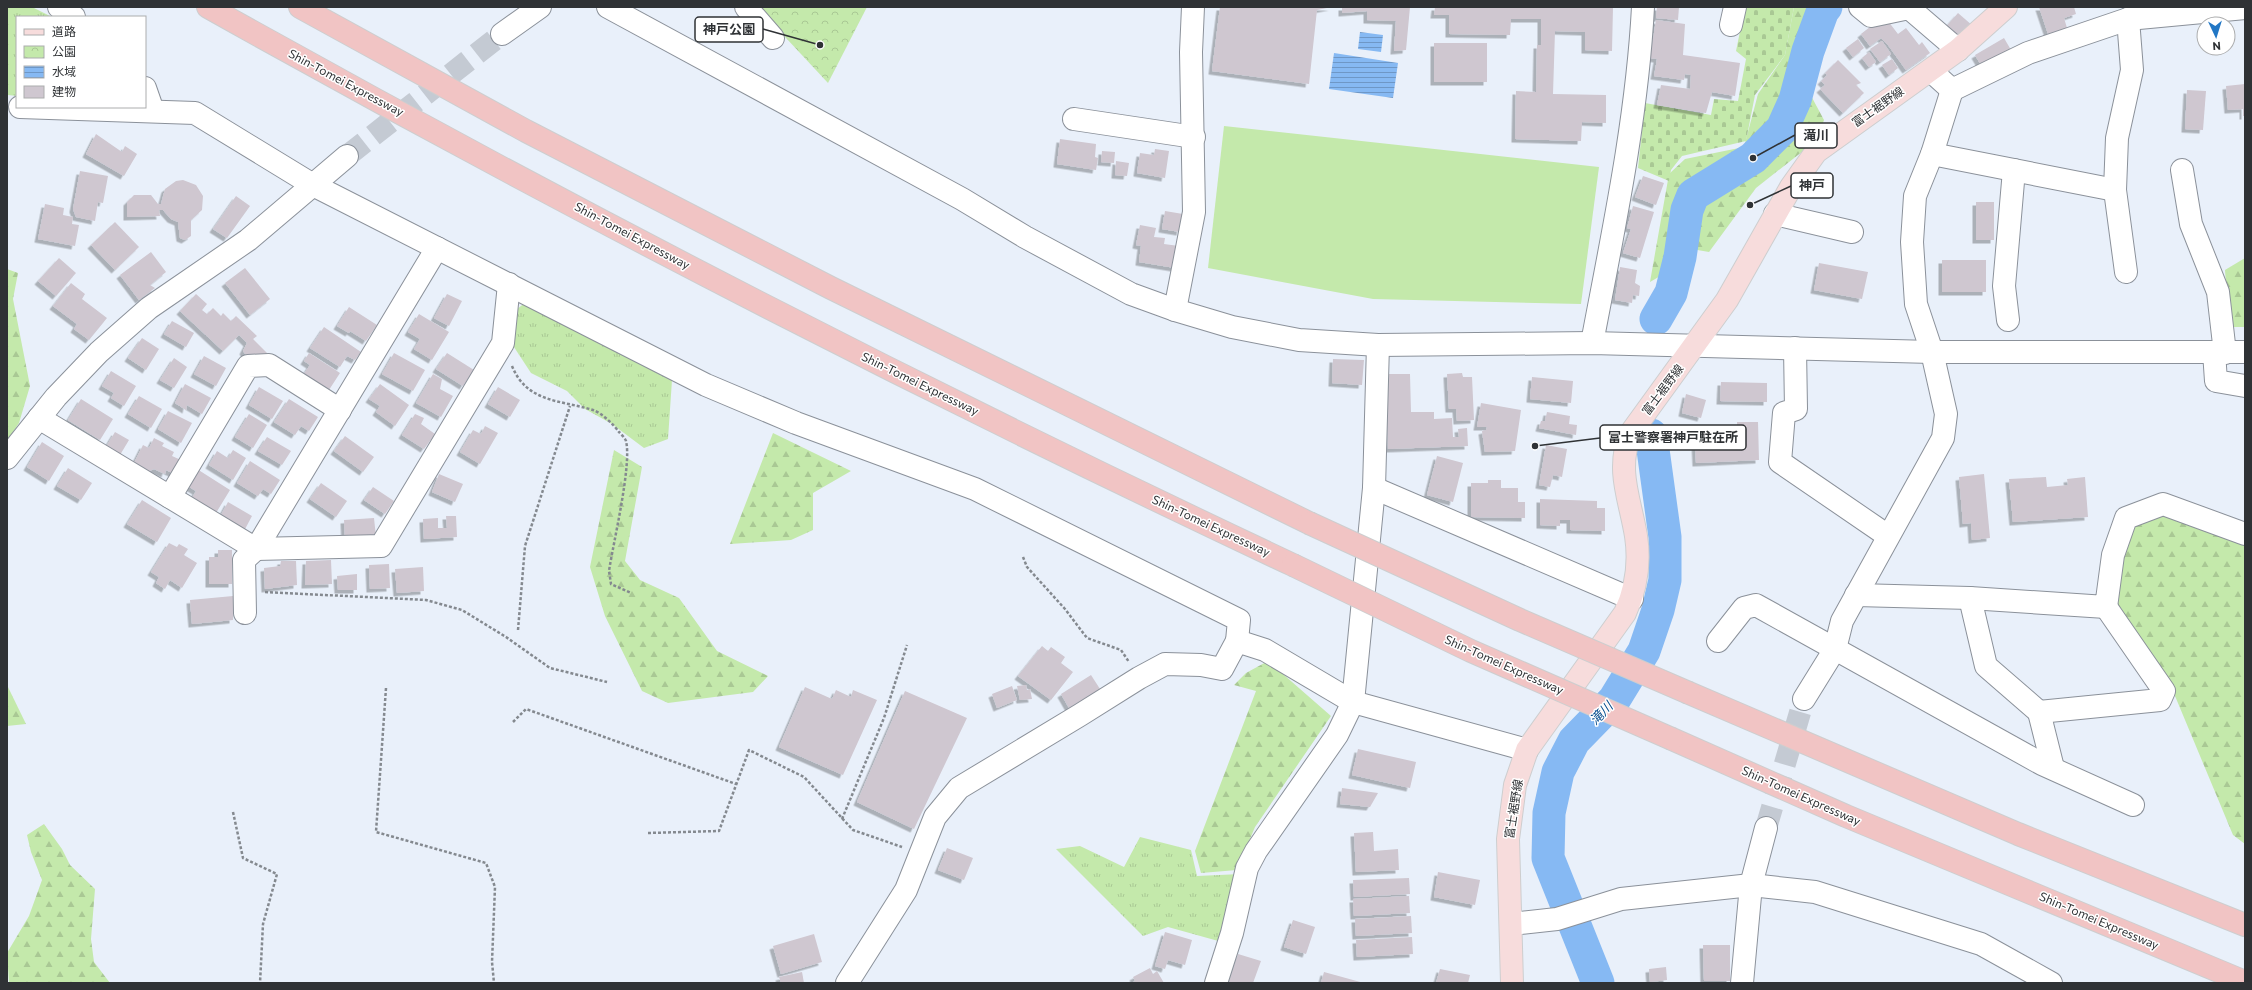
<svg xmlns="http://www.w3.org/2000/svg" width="2252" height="990" font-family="Commissioner,'Noto Sans JP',sans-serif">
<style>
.grass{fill:url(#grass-tufts)}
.forest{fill:url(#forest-firs)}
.cemetery{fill:url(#cemetery-stones)}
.park{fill:url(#park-crowns)}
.pitch{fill:#c4e9ab}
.water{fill:url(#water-rules)}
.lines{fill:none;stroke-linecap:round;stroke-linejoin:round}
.river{stroke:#86b9f3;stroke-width:33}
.building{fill:#cfc7d0;filter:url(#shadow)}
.minor-tunnel{stroke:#c4cad3;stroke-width:22;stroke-dasharray:22 11;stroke-linecap:butt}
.minor-casing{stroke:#8b919a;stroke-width:24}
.major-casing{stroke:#cdcecf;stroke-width:24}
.highway-casing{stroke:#cdcecf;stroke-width:24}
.path{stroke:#84898f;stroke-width:2.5;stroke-dasharray:3 2;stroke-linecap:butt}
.minor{stroke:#fff;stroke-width:22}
.major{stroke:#f7dcdc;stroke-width:22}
.highway{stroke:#f1c4c4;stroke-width:22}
.highway-bridge-casing{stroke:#cdcecf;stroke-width:24;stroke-linecap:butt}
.highway-bridge{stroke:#f1c4c4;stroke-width:22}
.labels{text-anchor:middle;stroke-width:3;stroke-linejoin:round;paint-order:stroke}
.street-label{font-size:12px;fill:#2f3235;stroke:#fff}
.water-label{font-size:13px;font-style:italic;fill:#054c8d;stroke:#fff}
.leader{fill:none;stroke:#2f3235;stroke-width:1.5}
.callout-dot{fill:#2f3235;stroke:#fff;stroke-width:1.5}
.callout{fill:#fff;stroke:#2f3235;stroke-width:1.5}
.callout-label{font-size:13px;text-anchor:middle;font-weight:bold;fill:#2f3235}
</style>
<defs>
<pattern id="grass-tufts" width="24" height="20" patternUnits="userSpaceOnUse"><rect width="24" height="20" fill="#c4e9ab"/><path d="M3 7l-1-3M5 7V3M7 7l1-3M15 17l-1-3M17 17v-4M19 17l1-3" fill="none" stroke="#a9c894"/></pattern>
<pattern id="forest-firs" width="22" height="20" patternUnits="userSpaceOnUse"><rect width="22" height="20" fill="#c4e9ab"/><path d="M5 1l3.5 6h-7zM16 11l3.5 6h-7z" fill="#a9c894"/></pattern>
<pattern id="cemetery-stones" width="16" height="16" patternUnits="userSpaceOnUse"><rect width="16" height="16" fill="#c4e9ab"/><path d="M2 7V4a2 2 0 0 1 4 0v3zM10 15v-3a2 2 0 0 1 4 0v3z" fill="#a9c894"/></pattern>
<pattern id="park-crowns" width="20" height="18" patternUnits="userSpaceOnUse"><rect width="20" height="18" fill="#c4e9ab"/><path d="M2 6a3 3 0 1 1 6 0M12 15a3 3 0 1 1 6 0" fill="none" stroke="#a9c894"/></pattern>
<pattern id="water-rules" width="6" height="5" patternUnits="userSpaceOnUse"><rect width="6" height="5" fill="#86b9f3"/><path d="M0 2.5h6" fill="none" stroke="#6e97c6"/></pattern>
<filter id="shadow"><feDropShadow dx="-3.5" dy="3.5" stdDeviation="0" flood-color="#0004"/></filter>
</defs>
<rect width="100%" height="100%" fill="#e9f0fa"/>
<g class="grass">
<polygon points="7,7 32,7 52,17 17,17 17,96 8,95"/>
<polygon points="526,302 672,380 668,439 644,448 612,424 585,409 567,391 531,373 510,341 512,313"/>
<polygon points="1140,837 1191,850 1197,876 1241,874 1229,944 1168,927 1143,936 1056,849 1080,846 1124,867"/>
</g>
<g class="forest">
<polygon points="1794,7 1837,7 1830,36 1809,92 1824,120 1817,140 1756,188 1709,252 1680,247 1662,275 1650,282 1669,174 1685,159 1744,147 1758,94 1785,55"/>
<polygon points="2245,258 2245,327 2229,327 2225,270"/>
<polygon points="7,269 18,273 13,299 30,386 19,423 7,441"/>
<polygon points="773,433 851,471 813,493 813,530 791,540 730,544"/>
<polygon points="614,450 642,467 625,561 640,580 679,598 717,651 768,676 753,692 668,703 642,691 605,616 590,567"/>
<polygon points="2181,510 2245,539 2245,844 2233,835 2165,672 2114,605 2115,549 2134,515"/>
<polygon points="1268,661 1331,716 1255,827 1237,870 1201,873 1195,851 1256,691 1234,685 1246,673"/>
<polygon points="7,685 26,724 7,726"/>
<polygon points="44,824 62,849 70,865 95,889 91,939 94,962 110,983 9,983 7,953 29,916 42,880 31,852 27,835"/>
</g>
<polygon class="cemetery" points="1745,7 1794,7 1785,55 1755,95 1746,141 1682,156 1671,170 1669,181 1638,168 1645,103 1711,115 1714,99 1738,101 1746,59 1736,51"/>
<polygon class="park" points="757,7 867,7 828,83"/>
<polygon class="pitch" points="1224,126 1599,167 1581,304 1373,299 1208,268"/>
<g class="water">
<polygon points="1360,32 1383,35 1381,52 1358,49"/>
<polygon points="1334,53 1398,63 1393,98 1329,89"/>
</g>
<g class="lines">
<g class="river">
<polyline points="1656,319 1671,293 1680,257 1687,210 1693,195 1753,158 1782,129 1795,100 1808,51 1823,10 1826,7"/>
<polyline points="1598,983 1548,858 1549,813 1558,772 1574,741 1614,700 1644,651 1658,610 1665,580 1665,537 1651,435"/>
</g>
</g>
<g class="building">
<polygon points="1220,7 1332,7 1317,10 1309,84 1212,71"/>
<polygon points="1342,7 1410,7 1406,50 1394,51 1396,21 1367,20 1367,11 1342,13"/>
<polygon points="1435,7 1613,7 1612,51 1585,50 1585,32 1555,31 1553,94 1606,95 1606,123 1582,122 1581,141 1515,139 1516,91 1536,92 1537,45 1541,45 1541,19 1511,19 1510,35 1449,34 1449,15 1434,15"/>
<polygon points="1657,7 1679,7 1678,20 1656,18"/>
<polygon points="2039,7 2074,7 2076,14 2064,18 2067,28 2048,34"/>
<polygon points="1958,13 1973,26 1954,37 1944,29"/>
<polygon points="1656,20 1685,24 1683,55 1740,63 1735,96 1712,92 1706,113 1657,105 1661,85 1690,89 1691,75 1685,74 1684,80 1654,76 1657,59 1650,58"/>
<polygon points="1879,20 1888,21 1898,34 1906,28 1919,45 1922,42 1930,53 1906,70 1888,45 1881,38 1870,46 1861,34"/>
<polygon points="2004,38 2011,50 1982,67 1975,55"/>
<polygon points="1858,39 1864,48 1853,57 1846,48"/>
<polygon points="1882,41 1891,54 1880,62 1870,49"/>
<rect x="1434" y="43" width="53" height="39"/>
<polygon points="1869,52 1876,62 1869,67 1862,58"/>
<polygon points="1892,59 1898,68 1889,75 1882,65"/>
<polygon points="1838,60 1861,83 1856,85 1864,93 1843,113 1820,89 1825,85 1821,81 1827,75 1825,73"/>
<polygon points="2245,84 2245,116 2243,116 2243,109 2228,110 2226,86"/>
<polygon points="2187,90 2206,91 2203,130 2185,129"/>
<polygon points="96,134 122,152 125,146 137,154 124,176 86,154"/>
<polygon points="1060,139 1096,144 1095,157 1098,158 1096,170 1057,164"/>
<polygon points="1155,149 1169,151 1165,178 1137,173 1140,153 1154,155"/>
<polygon points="1102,151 1115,152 1114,163 1101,162"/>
<polygon points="1116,161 1129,163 1127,176 1115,175"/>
<polygon points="80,171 108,176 103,203 98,202 95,221 76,217 73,209"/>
<polygon points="1643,176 1664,183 1656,205 1635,197"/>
<polygon points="183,180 196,185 203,196 202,210 191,220 191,236 185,240 180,238 178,222 171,219 163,210 159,210 160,216 127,217 127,202 134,195 151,195 158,204 161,204 165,189 176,181"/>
<polygon points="236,196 250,206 227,238 213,229"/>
<rect x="1976" y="202" width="18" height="38"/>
<polygon points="45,204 64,208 63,215 73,217 72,224 79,225 75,246 38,239"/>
<polygon points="1633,206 1654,212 1640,258 1623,253 1631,229 1627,228"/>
<polygon points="1165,211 1183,214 1180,232 1162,229"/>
<polygon points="115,222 139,247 115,270 91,245"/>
<polygon points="1140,225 1156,228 1154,237 1165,238 1164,244 1179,246 1175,268 1139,262 1141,246 1136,245"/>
<polygon points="151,252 166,272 150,285 155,288 139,300 120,275"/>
<polygon points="59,258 76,273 56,296 38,281"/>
<rect x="1942" y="260" width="44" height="32"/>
<polygon points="1819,263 1868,272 1862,299 1814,290"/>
<polygon points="1620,267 1637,270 1635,283 1640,286 1639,296 1633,295 1632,303 1615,300"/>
<polygon points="245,268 270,299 250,315 225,283"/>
<polygon points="71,283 85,294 82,299 107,318 89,340 74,329 77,324 53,306"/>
<polygon points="196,294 207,304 202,310 207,314 213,308 221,316 223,313 231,321 236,316 257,336 253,339 270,356 249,359 243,351 247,343 239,335 223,351 180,311"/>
<polygon points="447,294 462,301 449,326 434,318"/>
<polygon points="349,307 377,325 366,341 350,331 349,333 337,326"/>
<polygon points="419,314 449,332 432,360 414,349 420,339 408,332"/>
<polygon points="172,321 194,333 186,347 164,334"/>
<polygon points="324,327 361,352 355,360 347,356 340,367 310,348"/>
<polygon points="142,338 159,349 146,370 128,358"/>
<polygon points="309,353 340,373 327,393 302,377 310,365 304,361"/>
<polygon points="394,353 425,370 413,391 382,374"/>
<polygon points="447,353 474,370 463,386 436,369"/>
<polygon points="204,356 226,368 216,386 194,374"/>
<polygon points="174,358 187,367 174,388 160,380"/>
<polygon points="1333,359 1364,360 1362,385 1332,383"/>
<polygon points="111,371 136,386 124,406 111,398 114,393 102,386"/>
<polygon points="1462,373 1463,377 1472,377 1474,420 1457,421 1456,409 1449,409 1447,374"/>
<polygon points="433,374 442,379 440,389 453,396 441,417 416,403"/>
<polygon points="1386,374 1410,374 1411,412 1434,412 1434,419 1452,418 1453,437 1459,437 1458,429 1467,428 1468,446 1388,449"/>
<polygon points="1532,377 1573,381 1571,403 1530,399"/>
<polygon points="1721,382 1767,383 1767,402 1720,401"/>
<polygon points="185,384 211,398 202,414 187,405 186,410 175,403"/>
<polygon points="380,384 409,405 395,426 376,412 380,406 369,399"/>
<polygon points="259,387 283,401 272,419 249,405"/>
<polygon points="498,387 520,400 510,417 488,404"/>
<polygon points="1686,394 1706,400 1701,418 1682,413"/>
<polygon points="139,396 162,409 151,428 128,414"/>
<polygon points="81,399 113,419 100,440 68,420"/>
<polygon points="289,399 318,417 309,431 301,426 295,435 274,422"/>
<polygon points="1481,403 1521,410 1515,451 1485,452 1482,431 1486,430 1487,427 1477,427"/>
<polygon points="168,411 192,423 181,443 158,429"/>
<polygon points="1547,412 1570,416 1569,424 1577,425 1576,435 1539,428 1541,421 1545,421"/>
<polygon points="249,414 267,425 253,448 235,437"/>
<polygon points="415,414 424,418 421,424 435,434 424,449 402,435"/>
<polygon points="1737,422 1758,422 1759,460 1696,463 1695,440 1705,439 1705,431 1722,431 1723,445 1738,445"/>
<polygon points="485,426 498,433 480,464 460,452 473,430 481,434"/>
<polygon points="115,432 129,440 120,455 106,447"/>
<polygon points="345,436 374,457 363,472 334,451"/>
<polygon points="267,437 291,451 282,465 258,451"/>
<polygon points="154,438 164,443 162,446 174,452 172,456 181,460 174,474 166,470 165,474 154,469 147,472 133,465 143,445 149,448"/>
<polygon points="42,442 64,456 49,481 27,467"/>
<polygon points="1546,445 1567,449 1562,477 1553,475 1550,487 1539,485"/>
<polygon points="233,450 246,458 233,480 209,465 217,451 228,458"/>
<polygon points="1437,456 1463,463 1453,502 1427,495"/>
<polygon points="250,461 280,480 271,494 263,489 258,496 237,483"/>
<polygon points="68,468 92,483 81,500 57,486"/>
<polygon points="197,469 230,490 216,513 192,498 196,491 186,485"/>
<polygon points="439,474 463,484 455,502 432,492"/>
<polygon points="1984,474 1990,538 1972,540 1971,523 1963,524 1959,477"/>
<polygon points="2046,477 2047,487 2068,485 2067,479 2085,477 2088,517 2013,522 2009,479"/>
<polygon points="1488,480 1501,480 1501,488 1518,488 1518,502 1525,502 1525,518 1471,517 1471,483 1488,483"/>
<polygon points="321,483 347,501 336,517 310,499"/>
<polygon points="373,487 394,501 385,514 364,500"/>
<polygon points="1540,499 1597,501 1597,508 1605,508 1605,531 1570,530 1570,520 1560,520 1560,526 1540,525"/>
<polygon points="142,500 171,518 157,542 127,524"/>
<polygon points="228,502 252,516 244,531 220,517"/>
<polygon points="446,516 456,516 457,537 424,539 423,519 438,518 438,528 447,528"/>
<polygon points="374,518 376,537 345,539 344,520"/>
<polygon points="169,543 177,547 179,544 188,549 184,555 197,563 182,588 170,580 165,589 156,583 159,577 151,572"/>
<polygon points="218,550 232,550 232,584 209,584 209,557 218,557"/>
<polygon points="331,560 332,584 305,585 306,561"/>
<polygon points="281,561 296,561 297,585 265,589 264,568 280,566"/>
<polygon points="389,564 390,588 370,589 369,565"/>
<polygon points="423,567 424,591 397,593 395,569"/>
<polygon points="357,574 357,590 338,590 337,576"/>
<polygon points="233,596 233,620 192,624 190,600"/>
<polygon points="1042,646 1048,651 1051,647 1065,657 1061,663 1073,672 1051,700 1018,676"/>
<polygon points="1091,675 1100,689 1069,708 1061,694"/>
<polygon points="1026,685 1027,690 1030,689 1032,699 1020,700 1017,686"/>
<polygon points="1012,686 1017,700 997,708 992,694"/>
<polygon points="805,687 832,699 836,690 851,697 853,690 877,700 843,775 779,747"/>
<polygon points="905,691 967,718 914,829 857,802"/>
<polygon points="1358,749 1416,762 1410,788 1352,775"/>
<polygon points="1342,788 1378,793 1370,807 1340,804"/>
<polygon points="1373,832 1374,851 1398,849 1399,870 1356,872 1354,833"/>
<polygon points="947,848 973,858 964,880 938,870"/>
<polygon points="1438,872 1480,880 1475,905 1434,897"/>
<polygon points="1409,878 1410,894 1354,897 1353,880"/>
<polygon points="1409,896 1410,913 1354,916 1353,899"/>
<polygon points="1411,916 1412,933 1356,936 1355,919"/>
<polygon points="1293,920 1315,927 1306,954 1284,947"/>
<polygon points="1165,932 1192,940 1185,965 1168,960 1165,969 1155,966"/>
<polygon points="814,934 822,962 781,974 773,946"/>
<polygon points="1412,937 1413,954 1357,957 1356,940"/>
<polygon points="1703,945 1730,945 1730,981 1704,981"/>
<polygon points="1238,954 1261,961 1253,983 1229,982"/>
<polygon points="1666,967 1667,980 1650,982 1649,969"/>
<polygon points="1150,968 1153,974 1157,971 1164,983 1132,983 1135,981 1133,977"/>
<polygon points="1440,969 1470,975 1468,983 1436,983"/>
<polygon points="802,972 804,983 781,983 779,977"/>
<polygon points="1324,972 1364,983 1321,983"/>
</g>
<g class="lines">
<g class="minor-tunnel">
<polyline points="347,156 502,34"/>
<polyline points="1766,828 1804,699"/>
</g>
<defs>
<g id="minor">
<polyline points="59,7 74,17"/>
<polyline points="608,7 962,199 1025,237 1131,294 1175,310 1232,327 1299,340 1378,345 1592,343 1932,352 2245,352"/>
<polyline points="746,7 773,38"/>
<polyline points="1860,7 1871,16 1909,8 1958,50"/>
<polyline points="1731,25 1735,7"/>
<polyline points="502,34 540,7"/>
<polyline points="1931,71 1952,90 2028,53 2128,19 2245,8"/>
<polyline points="145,88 153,111"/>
<polyline points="20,107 195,113 313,185 706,385 796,423 975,489 1239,620 1237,641"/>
<polyline points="1074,119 1194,137"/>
<polyline points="1932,154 2115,190"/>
<polyline points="2182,170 2191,224 2218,292 2225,353"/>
<polyline points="1775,214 1852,232"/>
<polyline points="2126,272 2115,190 2117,138 2132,70 2128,19"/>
<polyline points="1175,310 1194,212 1191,52 1193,7"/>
<polyline points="2008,320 2004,286 2014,170"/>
<path d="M1592,343c21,-111 45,-223 51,-336"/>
<polyline points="1795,348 1796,409 1784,413 1780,462 1888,536"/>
<polyline points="2214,352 2216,381 2245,386"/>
<polyline points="39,418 256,549 381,546 503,343 509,284"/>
<polyline points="7,458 56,397 99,352 149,308 248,240 347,156"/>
<polyline points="1374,488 1632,599"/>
<polyline points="170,497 248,366 269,365 340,410"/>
<polyline points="1856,595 1970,598 2106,607 2113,555 2126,518 2163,504 2245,534"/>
<polyline points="1970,598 1986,666 2039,712"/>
<polyline points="245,613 244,560 256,549 437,248"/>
<polyline points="1718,641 1744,608 1756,605 2042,764 2133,805"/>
<polyline points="1804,699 1835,649 1842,621 1943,438 1946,414 1932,352 1916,304 1912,242 1915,196 1932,154 1952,90"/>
<polyline points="2053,768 2039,712 2160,700 2164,691 2106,607"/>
<polyline points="1511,924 1557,919 1621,899 1751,885 1815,892 1981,944 2051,983"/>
<polyline points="847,983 906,890 935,817 959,788 1080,715 1139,678 1165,664 1201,665 1222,669 1237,641 1265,650 1353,702 1527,750"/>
<polyline points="1216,983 1232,933 1247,868 1256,851 1337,735 1353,702 1374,488 1378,345"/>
<polyline points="1742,983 1751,885 1766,828"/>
</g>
<path id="major" d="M1512,983l-4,-144 7,-54 12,-35 98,-137c11,-24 15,-51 11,-77 -6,-37 -20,-65 -6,-102l97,-134 64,-113 25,-35 142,-102 48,-43"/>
<g id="highway">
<path d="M208,7c355,199 717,385 1085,558"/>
<polyline points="300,7 526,131 831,288 1309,523"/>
<polyline points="1689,693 2018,834 2245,925"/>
<polyline points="1672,739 1846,816 2245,982"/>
</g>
</defs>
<use href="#minor" class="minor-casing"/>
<use href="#major" class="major-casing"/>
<use href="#highway" class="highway-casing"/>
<g class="path">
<path d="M512,366c15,37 49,34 81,44 9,3 21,15 26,22 2,2 6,6 7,9 6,24 -13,103 -17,130l2,13 20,9"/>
<polyline points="1023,557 1027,567 1065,609 1087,638 1121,650 1129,662"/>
<polyline points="265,592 426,600 462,610 506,637 550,668 607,682"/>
<polyline points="518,630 525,546 570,406"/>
<polyline points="386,688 376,832 486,863 495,887 492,962 494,983"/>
<polyline points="513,722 526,709 736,784"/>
<polyline points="233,812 243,858 277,874 263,924 260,983"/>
<polyline points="842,819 884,718 907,645"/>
<polyline points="648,833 719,831 749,750 804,777 853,830 902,847"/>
</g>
<use href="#minor" class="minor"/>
<use href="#major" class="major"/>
<use href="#highway" class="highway"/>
<defs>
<g id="highway-bridge">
<polyline points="1309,523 1520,620 1689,693"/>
<polyline points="1293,565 1471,651 1672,739"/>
</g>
</defs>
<use href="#highway-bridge" class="highway-bridge-casing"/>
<use href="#highway-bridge" class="highway-bridge"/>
</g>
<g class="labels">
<g class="street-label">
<text transform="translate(346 83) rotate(28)" y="4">Shin-Tomei Expressway</text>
<text transform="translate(1878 107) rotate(-35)" y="4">富士裾野線</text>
<text transform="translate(632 236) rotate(28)" y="4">Shin-Tomei Expressway</text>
<text transform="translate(920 384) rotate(26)" y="4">Shin-Tomei Expressway</text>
<text transform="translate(1663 390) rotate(-53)" y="4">富士裾野線</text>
<text transform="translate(1211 526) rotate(25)" y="4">Shin-Tomei Expressway</text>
<text transform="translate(1504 665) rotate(24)" y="4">Shin-Tomei Expressway</text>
<text transform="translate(1801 796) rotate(24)" y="4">Shin-Tomei Expressway</text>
<text transform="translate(1514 809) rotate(-81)" y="4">富士裾野線</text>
<text transform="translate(2099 921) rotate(23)" y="4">Shin-Tomei Expressway</text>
</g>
<g class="water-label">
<text transform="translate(1601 713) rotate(-46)" y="5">滝川</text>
</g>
</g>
<path class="leader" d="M820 45L763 29M1753 158L1795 135M1750 205L1791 186M1535 446L1600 438"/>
<g class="callout-dot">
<circle cx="820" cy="45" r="4"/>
<circle cx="1753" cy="158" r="4"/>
<circle cx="1750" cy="205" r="4"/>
<circle cx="1535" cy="446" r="4"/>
</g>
<g class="callout">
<rect x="695" y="17" width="68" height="25" rx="4"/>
<rect x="1795" y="123" width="42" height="25" rx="4"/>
<rect x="1791" y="173" width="42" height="25" rx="4"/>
<rect x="1600" y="425" width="146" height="25" rx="4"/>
</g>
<g class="callout-label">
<text x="729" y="34">神戸公園</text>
<text x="1816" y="140">滝川</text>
<text x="1812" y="190">神戸</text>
<text x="1673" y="442">富士警察署神戸駐在所</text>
</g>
<rect width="2252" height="990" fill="none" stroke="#2f3235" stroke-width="16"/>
<rect x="16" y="16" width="130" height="92" fill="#ffffff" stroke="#acadae"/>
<rect x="24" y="29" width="20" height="6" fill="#f7dcdc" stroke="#acadae"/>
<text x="52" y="36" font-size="12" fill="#2f3235">道路</text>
<rect x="24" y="46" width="20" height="12" fill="url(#park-crowns)" stroke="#acadae"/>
<text x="52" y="56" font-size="12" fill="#2f3235">公園</text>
<rect x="24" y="66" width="20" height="12" fill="url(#water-rules)" stroke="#acadae"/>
<text x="52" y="76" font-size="12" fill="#2f3235">水域</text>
<rect x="24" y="86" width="20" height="12" fill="#cfc7d0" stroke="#acadae"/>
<text x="52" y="96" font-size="12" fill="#2f3235">建物</text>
<g transform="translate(2216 36) rotate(176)"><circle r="19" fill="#ffffff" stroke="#acadae"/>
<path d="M0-3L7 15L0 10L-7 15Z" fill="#2277c5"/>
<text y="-6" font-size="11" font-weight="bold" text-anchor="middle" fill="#2f3235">N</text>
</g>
</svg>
